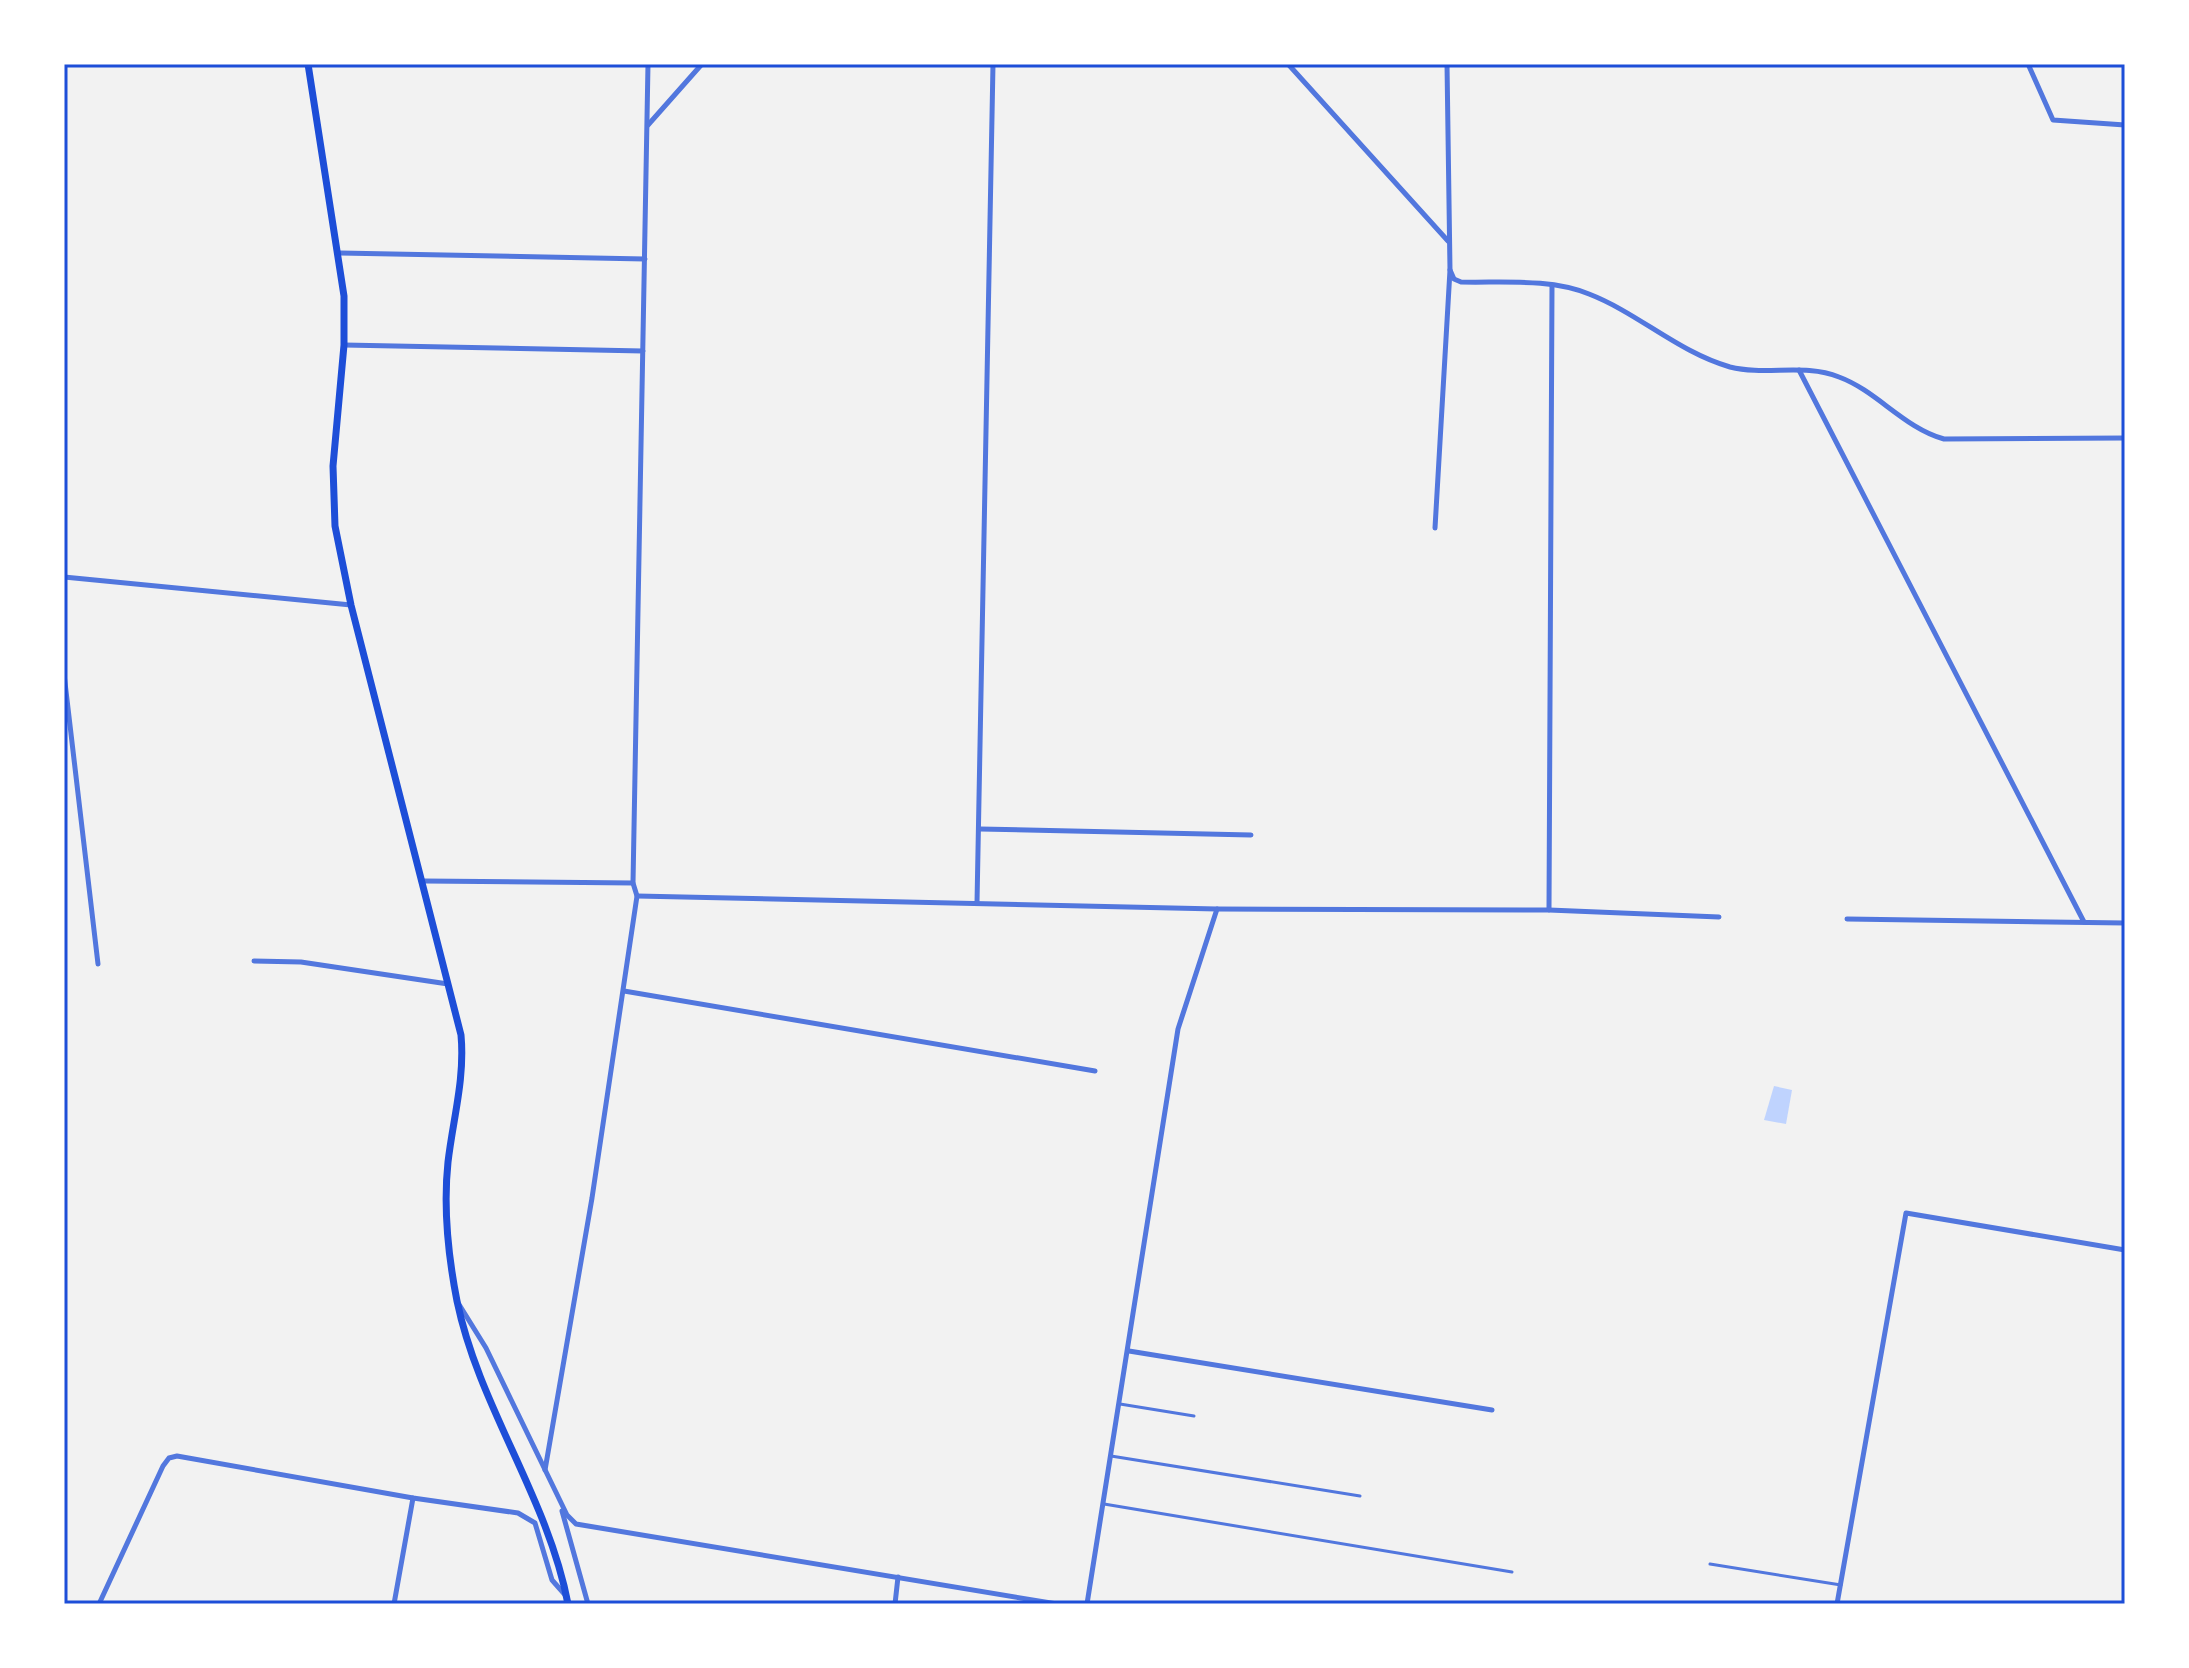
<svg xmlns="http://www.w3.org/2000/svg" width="2189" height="1668" font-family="Manrope,sans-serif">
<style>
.water{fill:#bfd3fe}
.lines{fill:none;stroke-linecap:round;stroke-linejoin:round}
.service{stroke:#5277de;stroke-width:3}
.minor{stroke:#5277de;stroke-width:5}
.secondary{stroke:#1d4ed8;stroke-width:7}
.neatline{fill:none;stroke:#1d4ed8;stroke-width:3}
</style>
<rect width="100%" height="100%" fill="#f2f2f2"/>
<polygon class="water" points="1774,1086 1792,1090 1786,1124 1764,1120"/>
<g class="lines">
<g class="service">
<polyline points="1120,1404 1194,1416"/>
<polyline points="1111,1456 1360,1496"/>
<polyline points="1104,1504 1512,1572"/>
<polyline points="1710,1564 1841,1585"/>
</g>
<g class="minor">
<polyline points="1288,64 1448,241"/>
<polyline points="2028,64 2053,120 2125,125"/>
<polyline points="648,125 702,64"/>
<polyline points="340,253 645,259"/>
<path d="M1450,270l4,9 7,3c41,1 89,-4 128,12 49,19 89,58 141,73 36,9 74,-4 109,10 38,14 65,51 105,62l181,-1"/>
<polyline points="344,345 643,351"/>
<polyline points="1799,370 2084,922"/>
<polyline points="1435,528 1450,270 1447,64"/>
<polyline points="64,577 351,605"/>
<polyline points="64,674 98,964"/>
<polyline points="980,829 1251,835"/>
<polyline points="424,881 633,883"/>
<polyline points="637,896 1217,909 1549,910 1719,917"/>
<polyline points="977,903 993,64"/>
<polyline points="1549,910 1552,285"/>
<polyline points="1847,919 2125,923"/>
<polyline points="254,961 301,962 448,984"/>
<polyline points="624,991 1095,1071"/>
<polyline points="460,1306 486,1348 567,1515 576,1524 1057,1604"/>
<polyline points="1129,1351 1492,1410"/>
<polyline points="545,1470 592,1198 637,896 633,883 648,64"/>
<polyline points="562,1511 588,1604"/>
<polyline points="99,1604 163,1466 169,1458 177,1456 413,1498 518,1513 535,1523 552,1580 567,1597"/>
<polyline points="394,1604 413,1498"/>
<polyline points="895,1604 898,1577"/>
<polyline points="1087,1604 1178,1029 1217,909"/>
<polyline points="1837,1604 1906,1213 2125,1250"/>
</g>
<path class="secondary" d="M308,64l36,232v49l-11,121 2,60 16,79 110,430c4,44 -8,84 -13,127 -5,47 0,93 9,139 22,106 91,197 111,303"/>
</g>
<rect width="2189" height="1668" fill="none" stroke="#ffffff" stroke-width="132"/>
<rect x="66" y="66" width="2057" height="1536" class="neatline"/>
</svg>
